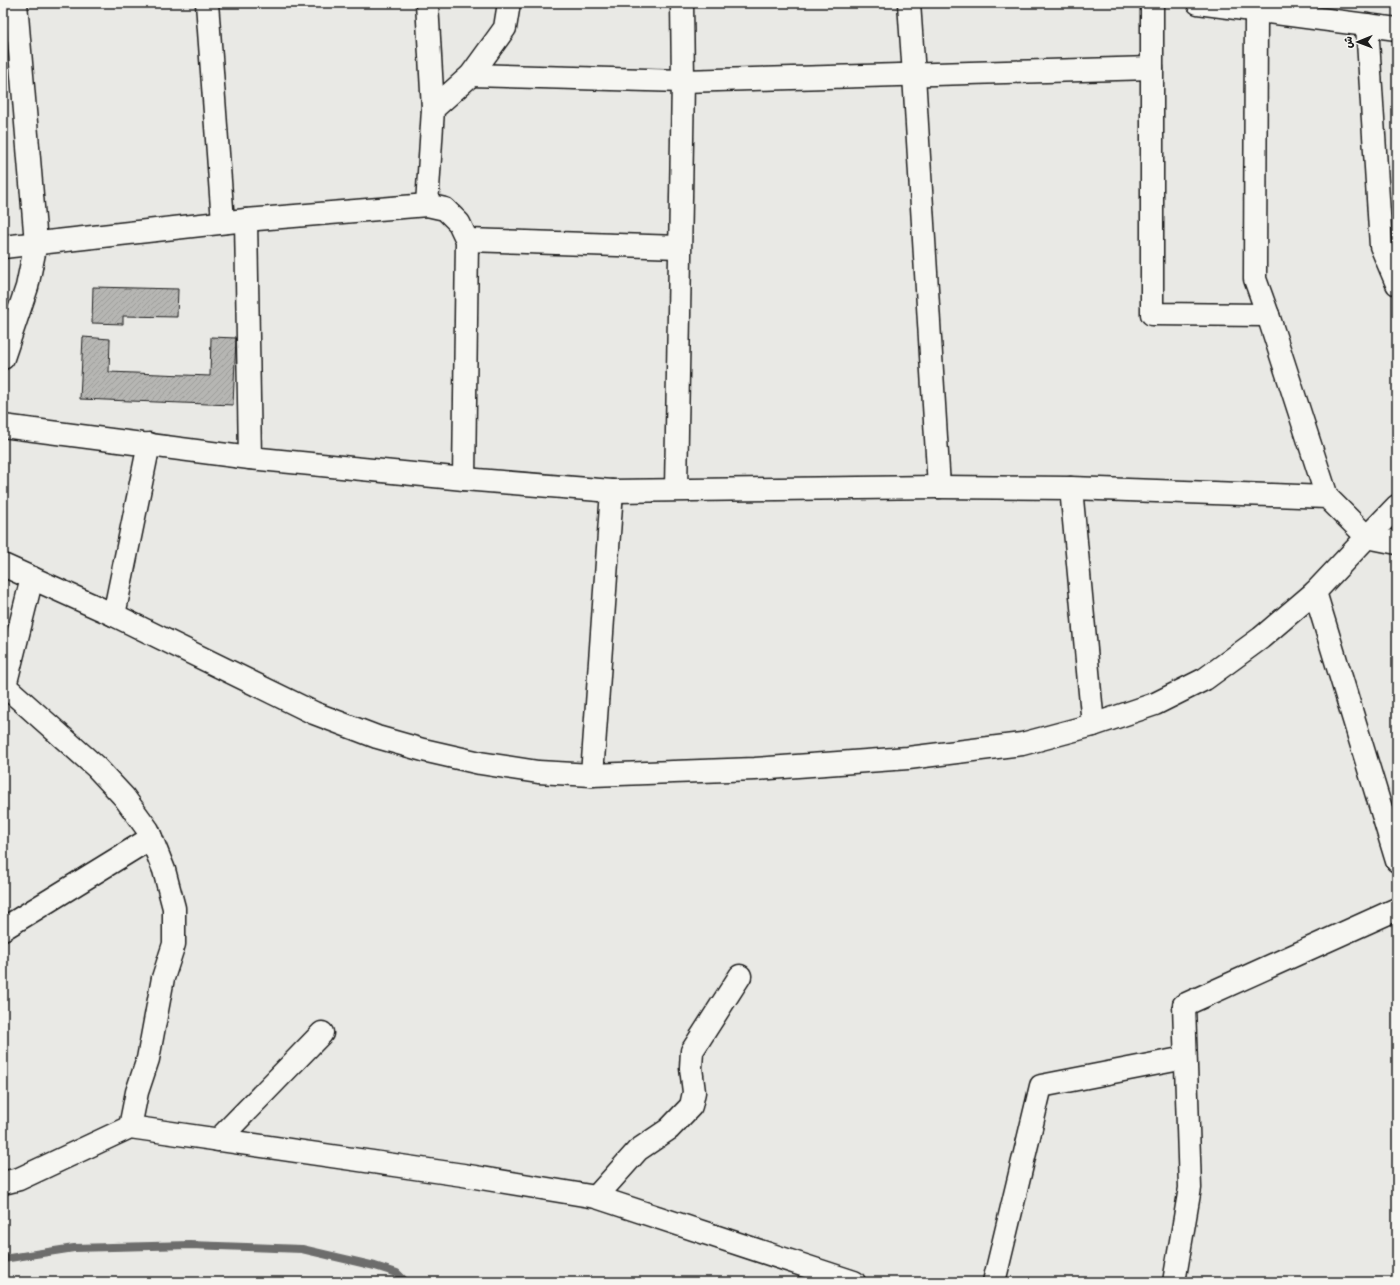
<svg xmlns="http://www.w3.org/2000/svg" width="1400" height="1285" font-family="Kalam,'Playpen Sans Arabic',sans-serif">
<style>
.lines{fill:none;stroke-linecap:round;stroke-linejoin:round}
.stream{stroke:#6d6d6c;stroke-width:8}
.building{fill:url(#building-hatch);stroke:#1c1c1c}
.minor-casing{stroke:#1c1c1c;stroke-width:25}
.tertiary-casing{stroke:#1c1c1c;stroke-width:25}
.minor{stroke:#f6f6f2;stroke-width:22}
.tertiary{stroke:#f6f6f2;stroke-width:22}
</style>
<defs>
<pattern id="building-hatch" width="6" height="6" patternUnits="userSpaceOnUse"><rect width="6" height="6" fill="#b6b6b3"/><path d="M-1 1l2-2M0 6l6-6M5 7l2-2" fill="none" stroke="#9c9c99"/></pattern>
</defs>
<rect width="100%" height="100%" fill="#e9e9e5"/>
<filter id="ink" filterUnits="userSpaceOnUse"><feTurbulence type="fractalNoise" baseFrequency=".025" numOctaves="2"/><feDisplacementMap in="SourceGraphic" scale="8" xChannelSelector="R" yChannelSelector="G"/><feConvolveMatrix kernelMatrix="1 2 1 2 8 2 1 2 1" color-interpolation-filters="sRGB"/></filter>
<g filter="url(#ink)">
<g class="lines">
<polyline class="stream" points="3,1259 74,1248 190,1245 302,1249 375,1266 397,1273 406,1282"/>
</g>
<g class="building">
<polygon points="93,287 178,289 177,317 123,316 123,324 92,323"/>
<polygon points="83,337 110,339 109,372 210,376 211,337 236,338 233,405 80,399"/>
</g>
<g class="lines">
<defs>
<g id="minor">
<polyline points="207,3 223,222"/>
<polyline points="427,3 433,109"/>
<polyline points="909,3 914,75 939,487"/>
<polyline points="1152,3 1152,314 1268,315"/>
<polyline points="1198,3 1397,29"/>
<polyline points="1256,11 1255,279 1268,315 1327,497"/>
<polyline points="1367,25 1381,246 1397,284"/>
<polyline points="471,75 683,81 1152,68"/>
<polyline points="246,220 250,458"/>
<polyline points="467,240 679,247"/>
<polyline points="3,247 246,220 427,205"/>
<polyline points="3,358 27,287 36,243 16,3"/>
<polyline points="3,426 250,458 464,479 612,491 939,487 1071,488 1327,497 1367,537"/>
<polyline points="464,479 467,240 459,223 445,209 427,205 433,109 471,75 505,28 509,3"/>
<polyline points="1071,488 1093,725"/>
<polyline points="676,489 683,81 682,3"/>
<polyline points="32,578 5,686 96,767 124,797 148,830 164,870 174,908 174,944 163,978 148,1059 137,1092 130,1127"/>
<polyline points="1315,592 1397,861"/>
<polyline points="114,615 149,444"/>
<polyline points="592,775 612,491"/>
<polyline points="3,929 151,838"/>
<polyline points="218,1140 322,1033"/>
<polyline points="3,1183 19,1179 130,1127 463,1175 596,1197 854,1282"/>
<polyline points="596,1197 638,1150 669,1129 691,1106 694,1092 691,1068 692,1051 740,976"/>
<polyline points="994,1282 1041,1086 1185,1058"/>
<polyline points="1174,1282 1190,1188 1184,1005 1397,909"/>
</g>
<g id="tertiary">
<polyline points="1367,537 1397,506"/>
<polyline points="3,565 114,615 314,713 377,737 423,750 480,763 538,772 592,775 755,769 908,758 1022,744 1093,725 1155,704 1205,679 1261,638 1315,592 1367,537 1397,543"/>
</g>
</defs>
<use href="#minor" class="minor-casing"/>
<use href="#tertiary" class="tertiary-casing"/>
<use href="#minor" class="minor"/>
<use href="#tertiary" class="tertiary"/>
</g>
</g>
<rect width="1400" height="1285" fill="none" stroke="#f6f6f2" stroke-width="16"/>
<rect x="8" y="8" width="1384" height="1269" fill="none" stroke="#1c1c1c" stroke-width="1.5" filter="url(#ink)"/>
<g transform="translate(1358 42) rotate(269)" stroke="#f6f6f2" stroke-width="3" paint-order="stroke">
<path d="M0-3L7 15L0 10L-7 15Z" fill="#1c1c1c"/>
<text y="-6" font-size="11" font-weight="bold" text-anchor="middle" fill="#1c1c1c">ش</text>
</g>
</svg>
